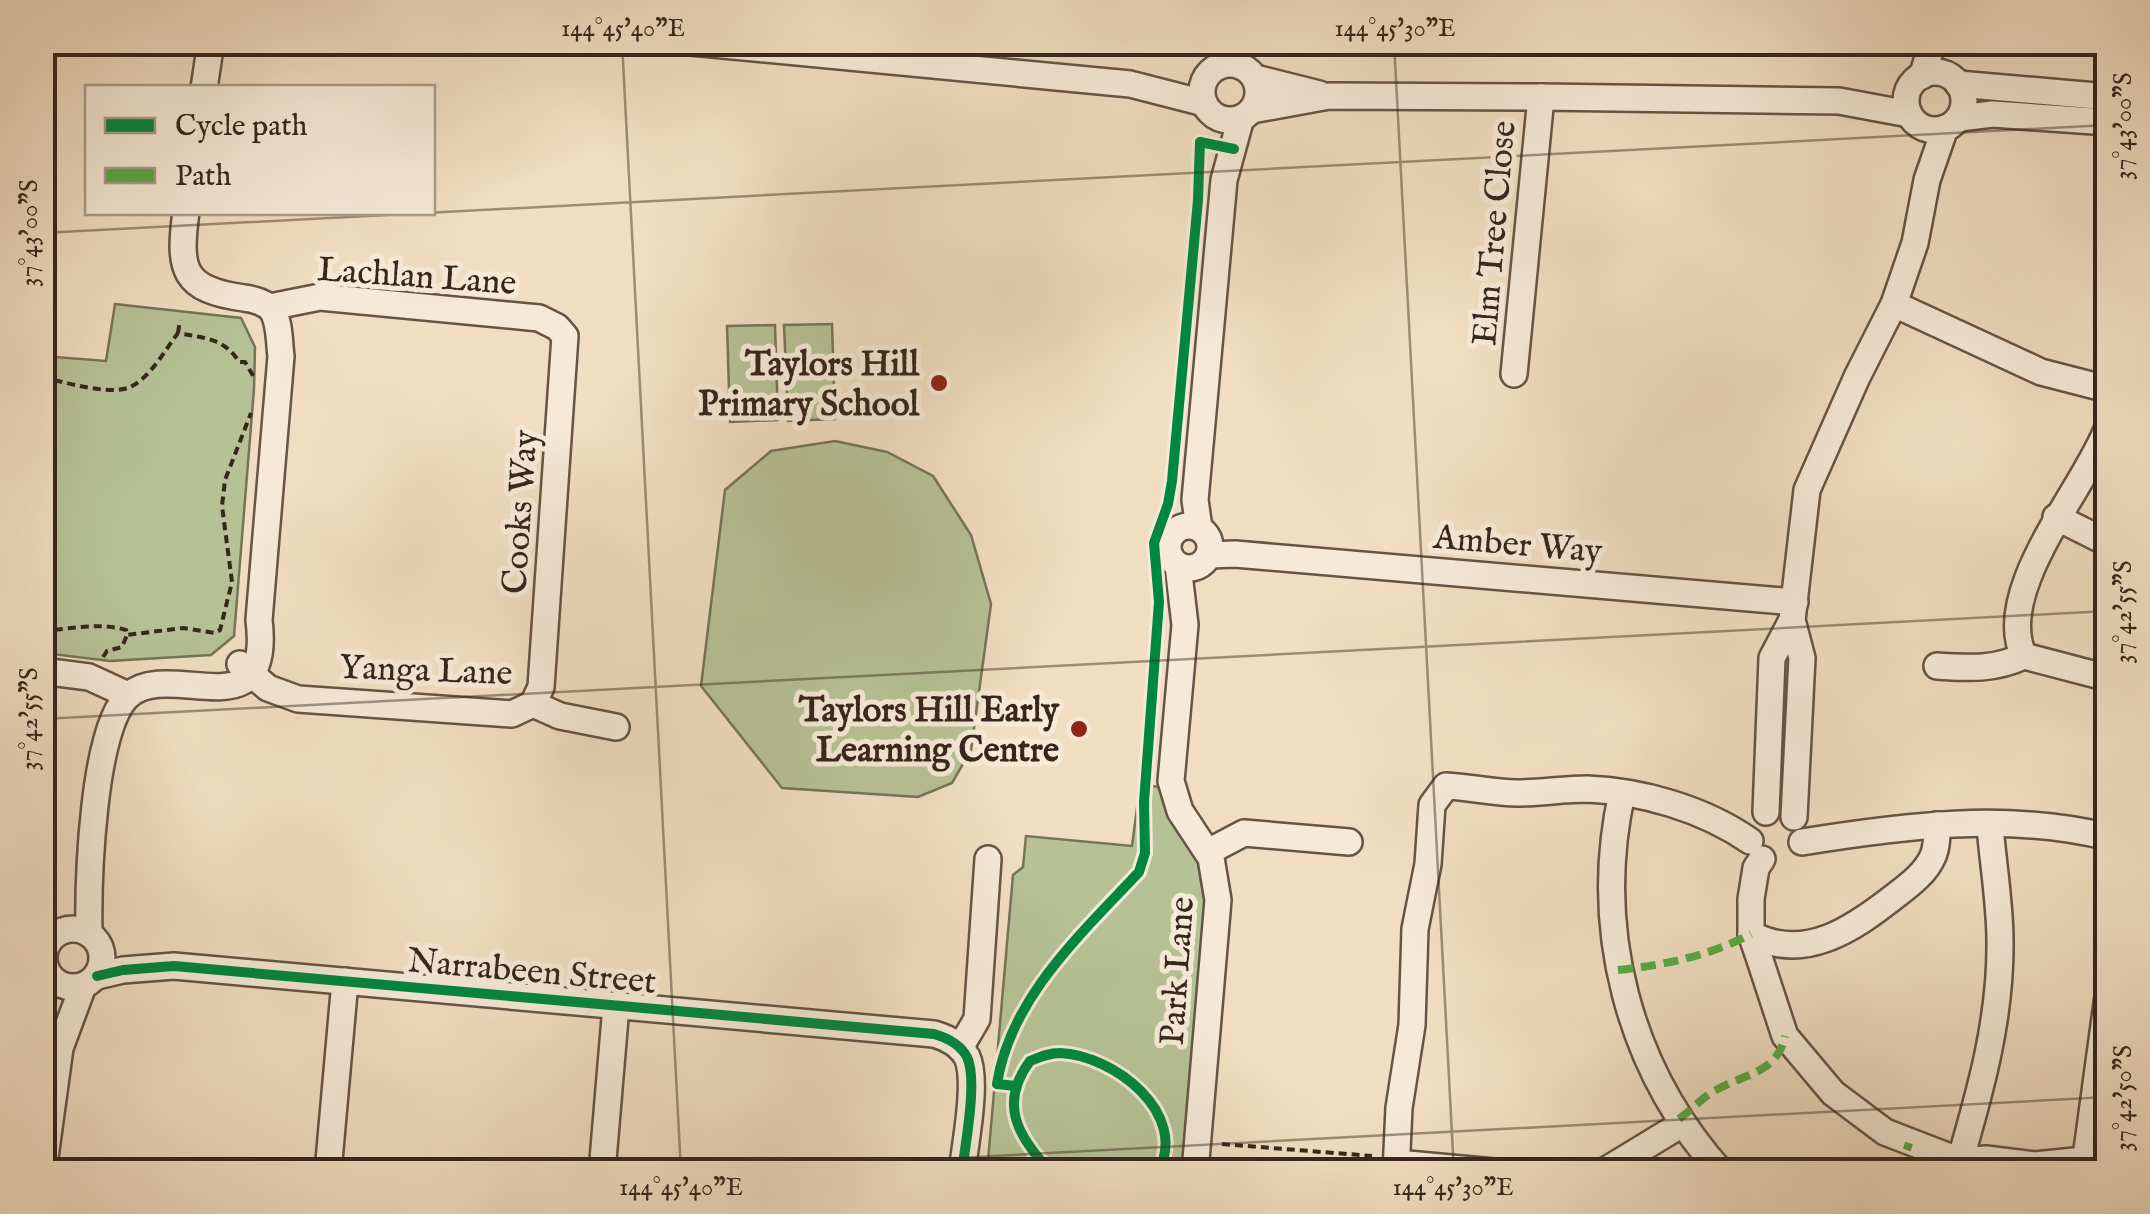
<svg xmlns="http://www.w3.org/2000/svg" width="2150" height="1214" font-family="'IM FELL English',serif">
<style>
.green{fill:#b6c296;stroke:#767458;stroke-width:2.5}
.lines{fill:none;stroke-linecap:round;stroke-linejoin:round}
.minor-casing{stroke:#655445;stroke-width:30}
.path{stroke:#36261b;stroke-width:4;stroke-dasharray:8 5;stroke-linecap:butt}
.minor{stroke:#f6ead7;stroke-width:25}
.quiet{stroke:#55aa43;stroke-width:8;stroke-dasharray:15 8;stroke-linecap:butt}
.cycleway-casing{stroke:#f6ead7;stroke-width:16}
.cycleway{stroke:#00873e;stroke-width:10}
.ticks{fill:none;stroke:#36261b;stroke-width:2.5;stroke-opacity:0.45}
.poi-dot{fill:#8f2418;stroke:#f6ead7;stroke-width:4}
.labels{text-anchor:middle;stroke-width:10;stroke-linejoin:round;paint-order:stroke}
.street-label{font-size:35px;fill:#36261b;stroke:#f6ead7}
.poi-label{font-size:35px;font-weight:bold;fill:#36261b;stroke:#f6ead7;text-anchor:end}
.neatline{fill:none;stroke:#36261b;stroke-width:4}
.ticks-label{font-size:25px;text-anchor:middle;fill:#36261b}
</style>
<rect width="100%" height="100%" fill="#f1dec2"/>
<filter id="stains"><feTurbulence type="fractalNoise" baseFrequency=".002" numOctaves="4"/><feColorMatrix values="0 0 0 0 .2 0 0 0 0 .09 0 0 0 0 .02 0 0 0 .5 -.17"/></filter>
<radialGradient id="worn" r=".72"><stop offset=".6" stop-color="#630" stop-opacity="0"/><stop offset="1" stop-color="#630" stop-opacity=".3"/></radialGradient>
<g class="green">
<polygon points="115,304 241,318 255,347 254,389 234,636 211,655 110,661 43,653 43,356 106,361"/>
<polygon points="832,324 835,419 788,421 784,325"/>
<polygon points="775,325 778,420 730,422 727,326"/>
<polygon points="835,441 887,452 933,476 971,535 991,604 971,750 952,783 918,797 782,788 701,686 725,490 771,451"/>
<polygon points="1140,785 1161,787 1175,826 1197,857 1205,904 1184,1171 987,1172 1013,875 1023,867 1026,836 1132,846"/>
</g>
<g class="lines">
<defs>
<g id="minor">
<polyline points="691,42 1130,84 1204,103"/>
<circle cx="1230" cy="92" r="28"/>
<circle cx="1935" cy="101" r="29"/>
<polyline points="1922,76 1933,42"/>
<polyline points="1255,78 1319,94"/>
<polyline points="1958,84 2108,97"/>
<polyline points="204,88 211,42"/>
<polyline points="1252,110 1329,96 1541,97 1839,101 1909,114"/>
<polyline points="1959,118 1993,114 2108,122"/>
<polyline points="1894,304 2041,372 2107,389"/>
<polyline points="270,307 320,297 539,318 557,327 565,336 541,687 533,704"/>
<polyline points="1514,374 1541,97"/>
<path d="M2108,427c-22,60 -116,164 -84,229l84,22"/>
<polyline points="2056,517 2108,543"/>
<circle cx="1189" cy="547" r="21"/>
<polyline points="1199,528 1195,500 1224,180 1241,118"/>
<polyline points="1209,555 1235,554 1795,602"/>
<polyline points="1178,565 1185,625 1171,781 1180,811 1211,858 1218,900 1195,1172"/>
<polyline points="1792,620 1802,658 1794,817"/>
<polyline points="240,664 268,688 298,699 512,714 533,704 560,716 616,727"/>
<path d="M1937,666c32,2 57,4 87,-10"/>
<polyline points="42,671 89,677 128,695"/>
<path d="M1622,793c-30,135 6,275 99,379"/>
<polyline points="1766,812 1772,658 1792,620 1807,490 1857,377 1894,304 1915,243 1927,180 1945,128"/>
<path d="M1802,842c100,-16 206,-30 306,-5"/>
<polyline points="1208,852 1244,833 1349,842"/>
<polyline points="1762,859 1756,868 1751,899 1751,934 1759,957 1785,1036 1833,1093 1885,1132 1960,1161 1986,1159 2035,1165 2084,1160"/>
<circle cx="73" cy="958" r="29"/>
<path d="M89,934c-1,-49 3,-208 40,-239 42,-37 144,40 130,-75l22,-264c-2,-14 -1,-34 -9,-46 -6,-7 -18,-11 -28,-12 -61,-8 -66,-28 -58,-86"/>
<path d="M1751,934c53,29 102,-5 144,-38 13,-10 31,-23 38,-40 4,-9 4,-21 4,-31"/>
<path d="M97,976l26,-6 51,-4 760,68c14,4 26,10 33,23 11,23 -2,88 -5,115"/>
<polyline points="960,1048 977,1019 988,859"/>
<path d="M1960,1161c21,-72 41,-144 40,-220 0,-38 -7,-77 -10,-115"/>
<polyline points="1397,1163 1494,1172"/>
<polyline points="43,1172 60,1048 83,986"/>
<polyline points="328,1172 345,981"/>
<polyline points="602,1172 616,1006"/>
<path d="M1396,1172l3,-64 13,-83 3,-96 13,-65 4,-59 14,-19c24,1 47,7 71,7 23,0 47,-4 70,-4 55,2 117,20 163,52"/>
<polyline points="1603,1172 1682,1124"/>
<polyline points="2084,1172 2108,996"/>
</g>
</defs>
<use href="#minor" class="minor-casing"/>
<g class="path">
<polyline points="178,333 180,320"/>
<path d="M42,377c21,5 69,19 88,10 20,-9 35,-37 48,-54 25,5 47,5 61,29h6l10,17"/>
<path d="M42,631c28,-2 58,-9 84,-1l1,5 56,-7 32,5 5,-3 12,-48 -10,-76 3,-26 26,-67"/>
<polyline points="103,657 107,651 122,647 127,635"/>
<polyline points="1222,1144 1372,1156"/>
</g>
<use href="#minor" class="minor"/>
<g class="quiet">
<path d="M1618,970c47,-5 91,-14 133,-36"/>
<path d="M1679,1119c14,-10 24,-23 39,-30 29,-16 59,-16 67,-53"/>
<polyline points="1900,1172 1909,1143"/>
</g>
<defs>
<g id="cycleway">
<path d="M97,976l26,-6 51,-4 760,68c14,4 26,10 33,23 11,23 -2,88 -5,115"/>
<path d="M1016,1086l-19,-2c13,-86 85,-151 142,-212l6,-19 -1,-51 15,-200 -5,-59 14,-39 4,-23 26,-281 2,-58 34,7"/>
<path d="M1051,1172c-33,-35 -53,-68 -21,-111 10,-4 19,-8 30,-8 53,2 130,60 98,119"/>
</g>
</defs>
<use href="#cycleway" class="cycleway-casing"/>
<use href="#cycleway" class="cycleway"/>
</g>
<path class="ticks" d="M622,42l59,1130M1394,42l60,1130M42,233l2066,-108M42,719l2066,-108M691,1172l1417,-75"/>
<g class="poi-dot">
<circle cx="939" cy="383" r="10"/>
<circle cx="1079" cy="729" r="10"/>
</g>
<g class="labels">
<g class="street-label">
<text transform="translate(1493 233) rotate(-85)" y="12">Elm Tree Close</text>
<text transform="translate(417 275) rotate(4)" y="12">Lachlan Lane</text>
<text transform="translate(519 512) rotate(-86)" y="12">Cooks Way</text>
<text transform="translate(1518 543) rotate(5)" y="12">Amber Way</text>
<text transform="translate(426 669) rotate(2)" y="12">Yanga Lane</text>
<text transform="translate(532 970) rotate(5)" y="12">Narrabeen Street</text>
<text transform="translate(1176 971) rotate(-86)" y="12">Park Lane</text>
</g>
<g class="poi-label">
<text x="919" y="375">Taylors Hill<tspan x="919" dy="40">Primary School</tspan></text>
<text x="1059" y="721">Taylors Hill Early<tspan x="1059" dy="40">Learning Centre</tspan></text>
</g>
</g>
<rect width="2150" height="1214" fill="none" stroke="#f1dec2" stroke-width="110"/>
<rect x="85" y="85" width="350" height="130" fill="#f6ead7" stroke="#a99c8c" stroke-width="2.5"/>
<rect x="105" y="118" width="50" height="15" fill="#00873e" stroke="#a99c8c" stroke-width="2.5"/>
<text x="175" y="135" font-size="30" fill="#36261b">Cycle path</text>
<rect x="105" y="168" width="50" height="15" fill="#55aa43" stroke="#a99c8c" stroke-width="2.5"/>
<text x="175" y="185" font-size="30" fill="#36261b">Path</text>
<rect x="55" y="55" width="2040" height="1104" class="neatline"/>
<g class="ticks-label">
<text x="623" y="36">144°45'40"E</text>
<text x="1395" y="36">144°45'30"E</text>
<text transform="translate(2122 126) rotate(-90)" y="9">37°43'00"S</text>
<text transform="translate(28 233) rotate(-90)" y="9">37°43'00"S</text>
<text transform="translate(2122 612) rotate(-90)" y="9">37°42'55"S</text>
<text transform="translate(28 719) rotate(-90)" y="9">37°42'55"S</text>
<text transform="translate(2122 1098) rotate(-90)" y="9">37°42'50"S</text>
<text x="681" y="1195">144°45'40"E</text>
<text x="1453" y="1195">144°45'30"E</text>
</g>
<rect width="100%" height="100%" filter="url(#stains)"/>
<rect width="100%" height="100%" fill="url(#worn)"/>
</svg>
